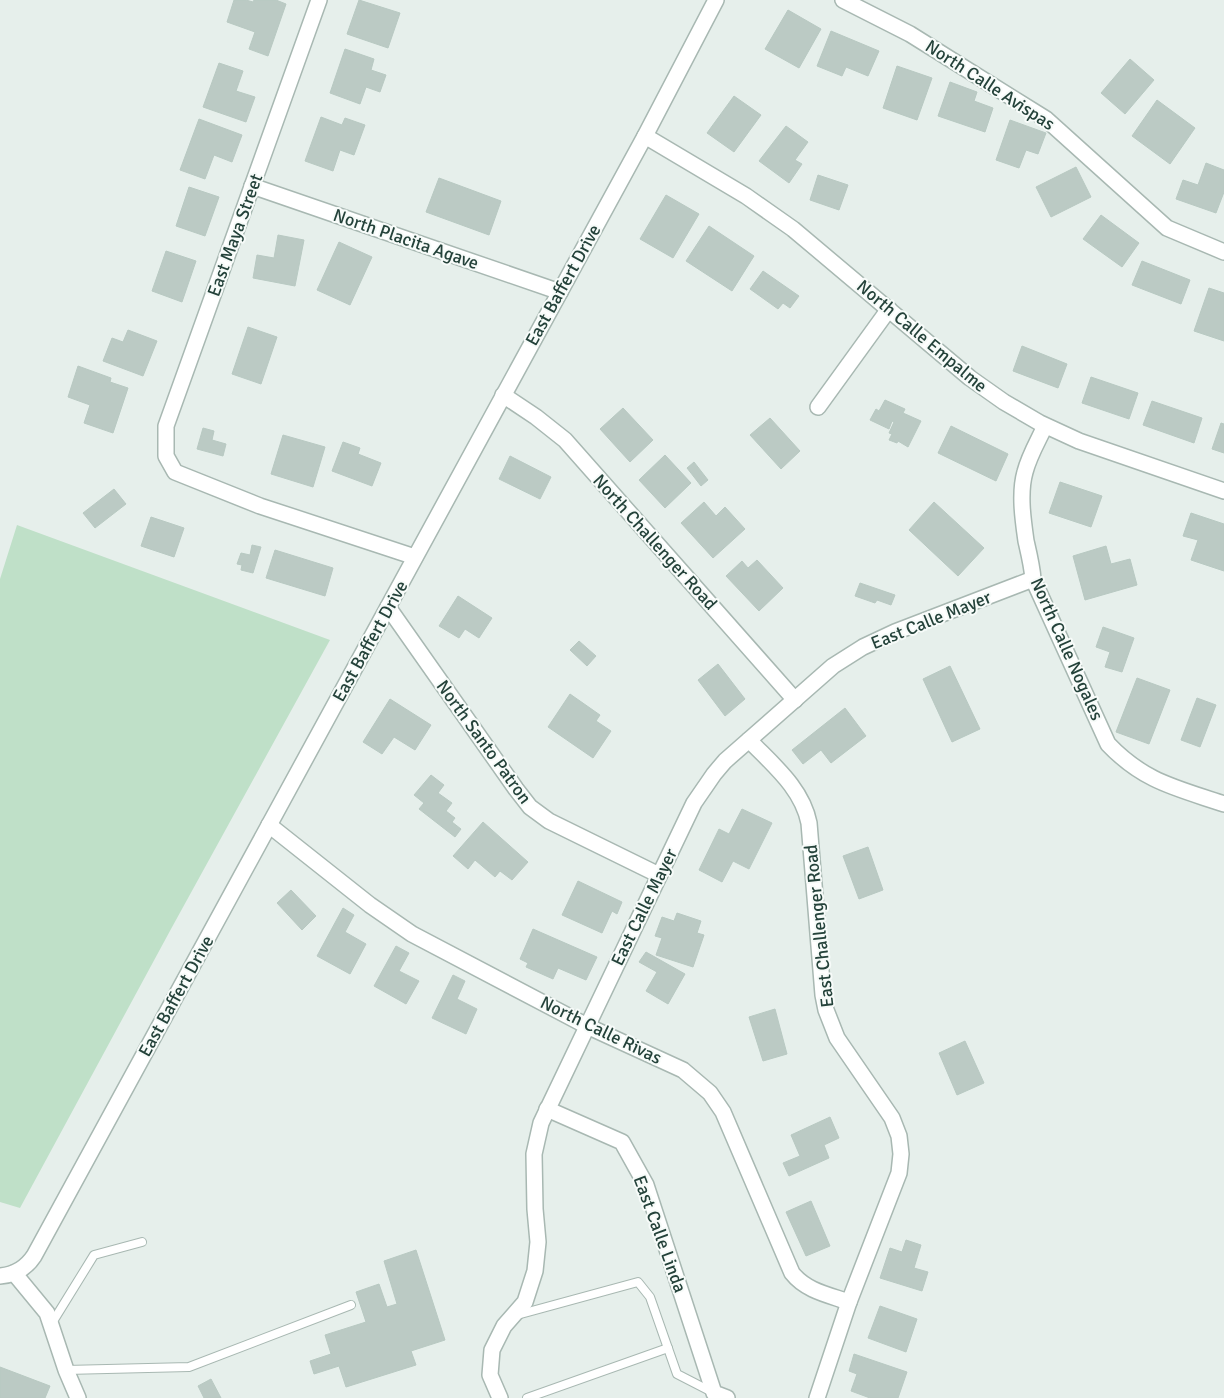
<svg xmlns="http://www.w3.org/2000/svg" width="1224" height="1398" font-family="Signika,sans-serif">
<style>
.green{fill:#bfe0c8}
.building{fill:#bbcac4;stroke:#b8c9c2}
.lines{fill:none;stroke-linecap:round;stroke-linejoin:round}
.service-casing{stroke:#a8b8b2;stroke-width:10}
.minor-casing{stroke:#a8b8b2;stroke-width:18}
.tertiary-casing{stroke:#a8b8b2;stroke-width:18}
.service{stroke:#fff;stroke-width:8}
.minor{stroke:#fff;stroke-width:15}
.tertiary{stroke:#fff;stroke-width:15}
.labels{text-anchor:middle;stroke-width:4;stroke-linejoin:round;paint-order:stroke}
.street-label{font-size:18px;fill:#24423a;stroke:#f7fbf9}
</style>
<rect width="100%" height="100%" fill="#e6efeb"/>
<polygon class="green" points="17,525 330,640 171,929 20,1208 0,1202 0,579"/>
<g class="building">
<polygon points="234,0 246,0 253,2 254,0 276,0 286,4 268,56 249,49 255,32 227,22"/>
<polygon points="359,0 400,13 388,48 347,34"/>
<polygon points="788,10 821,29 799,68 765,49"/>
<polygon points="831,31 879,51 868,76 846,67 842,76 817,66"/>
<polygon points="345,49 374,59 371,70 386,75 380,92 366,87 360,104 330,93"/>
<polygon points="1130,59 1154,80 1125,114 1101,93"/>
<polygon points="219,63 243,71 236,91 255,97 246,122 203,107"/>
<polygon points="897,66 932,78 917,120 883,108"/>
<polygon points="950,82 977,92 974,101 993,108 985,132 938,116"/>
<polygon points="734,96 761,115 734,152 707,133"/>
<polygon points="1157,100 1195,128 1170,164 1132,136"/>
<polygon points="321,117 342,125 345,118 365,125 354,155 340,150 333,171 305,161"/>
<polygon points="199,119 242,135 232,162 214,155 205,179 180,170"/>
<polygon points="1010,120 1046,133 1038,154 1026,150 1019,168 996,160"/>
<polygon points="786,126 808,142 795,160 802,164 789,183 759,161"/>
<polygon points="1206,163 1224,170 1224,192 1216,213 1176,199 1183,180 1198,185"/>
<polygon points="1076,167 1091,197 1051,217 1036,187"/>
<polygon points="818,175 848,185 839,210 810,200"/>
<polygon points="439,178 501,201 489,235 426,212"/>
<polygon points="189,187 219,197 205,236 176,226"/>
<polygon points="666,195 699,214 673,258 640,239"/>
<polygon points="1101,215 1139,243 1122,267 1083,239"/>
<polygon points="709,226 754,256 732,291 686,261"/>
<polygon points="278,235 304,240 295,286 253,278 257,255 274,258"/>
<polygon points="339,242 372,257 350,305 317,290"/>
<polygon points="166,251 196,261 182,302 152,291"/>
<polygon points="1142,261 1190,280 1181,304 1132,285"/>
<polygon points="763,271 799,296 790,308 783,303 778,309 750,289"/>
<polygon points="1209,288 1224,293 1224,341 1194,331"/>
<polygon points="248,327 277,337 261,384 232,374"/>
<polygon points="128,330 157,341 143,376 103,361 112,338 123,342"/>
<polygon points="1022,346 1067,364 1058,388 1013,371"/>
<polygon points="78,366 111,378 110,382 128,388 113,433 84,423 90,405 68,397"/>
<polygon points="1091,377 1138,393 1129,419 1082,403"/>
<polygon points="885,400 905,409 903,413 921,421 908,447 898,441 897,443 889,440 892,434 889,433 894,422 892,421 889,429 870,420 876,409 879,411"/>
<polygon points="1152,401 1202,418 1194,443 1143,425"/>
<polygon points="623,408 653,440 630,462 600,429"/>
<polygon points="770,418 800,451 781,469 750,435"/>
<polygon points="1221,423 1224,424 1224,453 1212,449"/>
<polygon points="951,426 1008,454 996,481 938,453"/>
<polygon points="203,428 214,431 212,440 226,444 223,456 197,449"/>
<polygon points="283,435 325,447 313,487 271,474"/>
<polygon points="343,442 360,448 358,454 381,463 372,486 332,471"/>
<polygon points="665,455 691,483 665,508 639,480"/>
<polygon points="510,456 551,477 540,499 499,479"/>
<polygon points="694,462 708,480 701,486 687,468"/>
<polygon points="1060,482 1102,496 1091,527 1049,513"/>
<polygon points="114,489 126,504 95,528 83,513"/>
<polygon points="704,502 716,516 725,507 745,529 713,558 681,523"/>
<polygon points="934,502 984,548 958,576 909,530"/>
<polygon points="1191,513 1224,524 1224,571 1191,560 1198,540 1183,536"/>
<polygon points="151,517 184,528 174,557 141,546"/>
<polygon points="252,545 261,547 253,573 241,570 242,565 237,564 241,553 250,555"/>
<polygon points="1106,546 1111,564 1130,559 1137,585 1085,600 1073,556"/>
<polygon points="275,550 333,568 325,596 266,578"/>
<polygon points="757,560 783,588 759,611 726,576 742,561 748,568"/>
<polygon points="860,583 895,595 891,605 877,600 875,603 855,596"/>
<polygon points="458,596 492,618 479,638 465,629 459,638 439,626"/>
<polygon points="1103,627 1134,638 1122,672 1105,667 1110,652 1096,647"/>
<polygon points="579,641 596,656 587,666 570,650"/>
<polygon points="718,664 745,699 725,716 698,680"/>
<polygon points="950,666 980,729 952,742 923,679"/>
<polygon points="1137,678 1170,690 1149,744 1116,732"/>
<polygon points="570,694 600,715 596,721 611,731 593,758 548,727"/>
<polygon points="1197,698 1216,705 1200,747 1181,740"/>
<polygon points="390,699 431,725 415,750 394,737 382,754 363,742"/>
<polygon points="845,708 866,736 831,763 821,750 803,764 792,750"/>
<polygon points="431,775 444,785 438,793 452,803 446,811 455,818 452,822 461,829 455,837 419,809 424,803 414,795"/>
<polygon points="742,809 772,823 749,869 733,861 722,882 699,870 719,829 729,834"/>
<polygon points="483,822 528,862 512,880 500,871 495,877 475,860 468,869 453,856"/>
<polygon points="868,847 883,890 859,899 843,856"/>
<polygon points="578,881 622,902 617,914 612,911 602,933 562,915"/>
<polygon points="291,890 316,916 302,930 277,903"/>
<polygon points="343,908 354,915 345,932 366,944 350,974 317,956"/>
<polygon points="677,913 701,921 697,933 704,935 693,967 656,955 662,938 655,936 662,917 674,921"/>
<polygon points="533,929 597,957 586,980 558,968 553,979 526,967 528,963 520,959"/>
<polygon points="396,946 409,953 399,971 419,981 406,1004 374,986"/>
<polygon points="646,952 685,974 668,1004 646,991 657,972 639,962"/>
<polygon points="453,975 465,981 457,999 477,1009 466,1034 432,1018"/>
<polygon points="775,1009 787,1054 763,1061 749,1017"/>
<polygon points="965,1041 984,1083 957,1095 939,1053"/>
<polygon points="830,1117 839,1138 824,1145 829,1158 789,1176 783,1163 800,1156 791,1135"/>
<polygon points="811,1201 830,1246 806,1256 786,1212"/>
<polygon points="906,1240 921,1245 914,1268 928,1272 922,1291 880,1278 890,1248 902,1252"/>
<polygon points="416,1250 445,1340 411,1351 416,1365 346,1387 339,1366 314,1374 310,1361 331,1354 325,1335 366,1322 356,1292 379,1284 387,1307 397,1304 384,1261"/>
<polygon points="880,1306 917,1319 906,1352 868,1338"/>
<polygon points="854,1354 907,1372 898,1398 870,1398 851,1391 857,1374 849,1371"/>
<polygon points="0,1367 50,1386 45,1398 0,1398"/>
<polygon points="211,1379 221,1398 204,1398 198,1386"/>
</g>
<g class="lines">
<defs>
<g id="service">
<polyline points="517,1315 638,1282 650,1297 677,1374 712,1392"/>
<polyline points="52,1323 94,1255 142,1242"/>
<polyline points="66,1370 189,1367 351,1305"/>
<polyline points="527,1398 668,1348"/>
</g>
<g id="minor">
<polyline points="319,0 166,426 166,456 175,472 260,506 415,557"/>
<polyline points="843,0 910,34 1046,119 1167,228 1224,252"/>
<polyline points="645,136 746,196 793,229 970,378 1004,402 1040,423 1079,441 1224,491"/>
<polyline points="252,186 560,292"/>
<polyline points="503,395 536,417 565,440 795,700"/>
<polyline points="818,407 889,309"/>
<path d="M1045,426c-7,15 -16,30 -20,46 -6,21 -2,48 1,69 3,13 6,25 7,38l75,165c36,38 69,44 116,60"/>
<polyline points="388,607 516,789 530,807 549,821 659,875"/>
<path d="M749,740c24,25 53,48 60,83l14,172 3,15 11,28 55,80 7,18 2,18 -2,19 -50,129 -32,96"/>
<path d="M269,825l101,80 42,29 175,92 96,44 27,23 13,19 69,161c14,18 37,22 57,29"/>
<polyline points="547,1109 622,1142 646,1185 714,1393 727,1398"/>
<polyline points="14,1273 47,1313 66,1370 78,1398"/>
<polyline points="500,1398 490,1375 492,1350 504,1326 525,1302 535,1271 538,1242 535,1209 534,1154 541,1123 694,803 714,774 725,761 833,666 863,647 895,632 1033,579"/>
</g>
<path id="tertiary" d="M0,1276c14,-1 26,-8 34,-20l611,-1120 71,-136"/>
</defs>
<use href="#service" class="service-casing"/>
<use href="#minor" class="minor-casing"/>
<use href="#tertiary" class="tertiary-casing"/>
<use href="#service" class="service"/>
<use href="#minor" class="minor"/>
<use href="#tertiary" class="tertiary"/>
</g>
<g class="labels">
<g class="street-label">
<text transform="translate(990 85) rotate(33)" y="6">North Calle Avispas</text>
<text transform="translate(235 235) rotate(-70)" y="6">East Maya Street</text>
<text transform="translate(406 239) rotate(19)" y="6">North Placita Agave</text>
<text transform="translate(563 285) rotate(-61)" y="6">East Baffert Drive</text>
<text transform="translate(922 336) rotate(40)" y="6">North Calle Empalme</text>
<text transform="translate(655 542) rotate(48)" y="6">North Challenger Road</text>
<text transform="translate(931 620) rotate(-22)" y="6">East Calle Mayer</text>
<text transform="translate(370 641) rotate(-61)" y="6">East Baffert Drive</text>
<text transform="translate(1067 649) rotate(66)" y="6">North Calle Nogales</text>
<text transform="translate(484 742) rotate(54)" y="6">North Santo Patron</text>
<text transform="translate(644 907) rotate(-64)" y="6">East Calle Mayer</text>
<text transform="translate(819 926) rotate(-96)" y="6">East Challenger Road</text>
<text transform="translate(176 996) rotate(-61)" y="6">East Baffert Drive</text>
<text transform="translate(601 1030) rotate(26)" y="6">North Calle Rivas</text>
<text transform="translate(660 1234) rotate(70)" y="6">East Calle Linda</text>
</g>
</g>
</svg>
